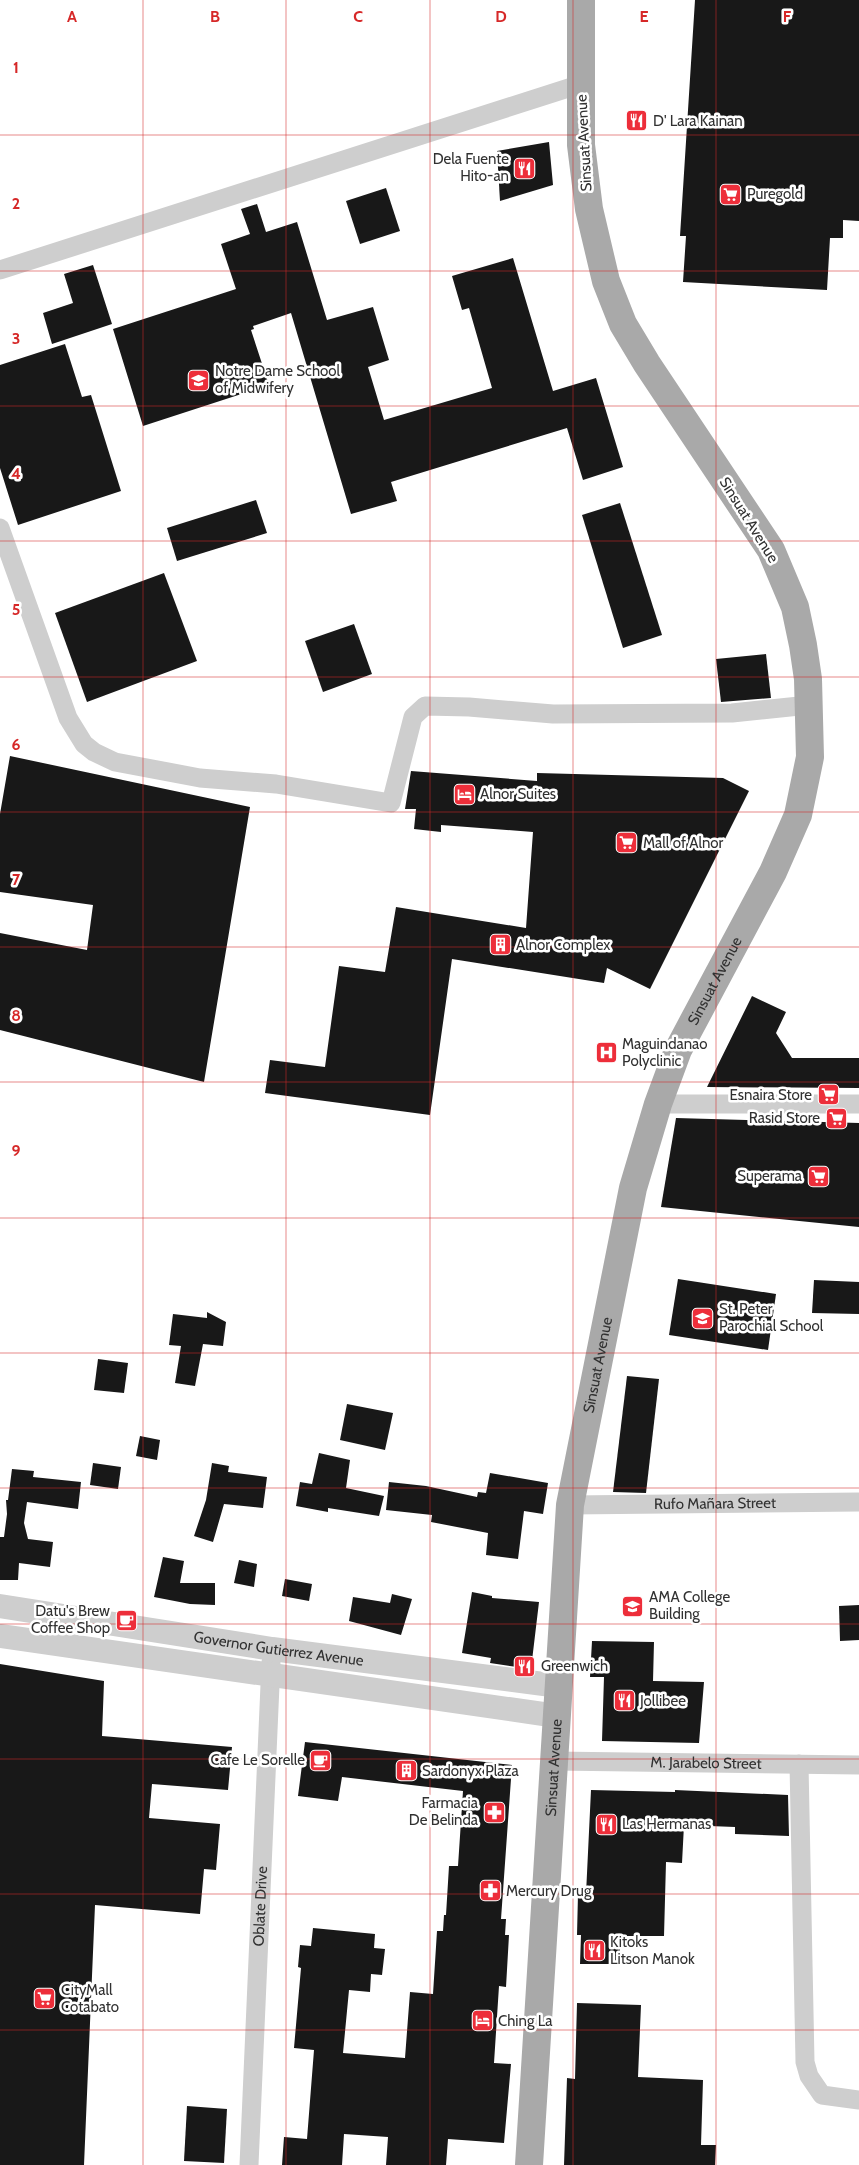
<svg xmlns="http://www.w3.org/2000/svg" width="859" height="2165" font-family="Cabin,sans-serif">
<style>
.building{fill:#181818}
.lines{fill:none;stroke-linecap:round;stroke-linejoin:round}
.minor{stroke:#cecece;stroke-width:19}
.tertiary{stroke:#cecece;stroke-width:24}
.primary{stroke:#a9a9a9;stroke-width:28}
.grid{fill:none;stroke:#d62828;stroke-width:1;stroke-opacity:0.55}
.labels{text-anchor:middle;stroke-width:5;stroke-linejoin:round;paint-order:stroke}
.poi-label{font-size:15px;fill:#313131;stroke:#fff;text-anchor:start}
.street-label{font-size:15px;fill:#313131;stroke:#fff}
.grid-label{font-size:16px;text-anchor:middle;font-weight:bold;fill:#d62828;stroke:#fff;stroke-width:5;stroke-linejoin:round;paint-order:stroke}
</style>
<rect width="100%" height="100%" fill="#fff"/>
<g class="building">
<polygon points="695,0 859,0 859,221 843,220 843,238 830,238 827,290 683,282 686,236 680,236"/>
<polygon points="549,142 553,185 500,201 497,151"/>
<polygon points="386,188 400,231 360,244 346,201"/>
<polygon points="257,204 266,232 297,222 327,320 373,307 389,360 368,367 384,420 492,388 469,308 462,310 452,276 513,258 553,391 596,378 623,467 583,480 567,428 391,482 397,501 351,514 291,313 253,326 254,329 251,330 269,385 143,426 113,329 236,289 221,244 250,234 241,209"/>
<polygon points="93,265 112,324 52,344 43,313 73,303 64,274"/>
<polygon points="65,344 82,397 91,395 121,491 18,525 0,468 0,365"/>
<polygon points="256,500 267,533 177,561 167,528"/>
<polygon points="620,503 662,635 623,648 582,515"/>
<polygon points="164,573 197,661 87,702 55,613"/>
<polygon points="354,624 372,674 323,692 305,641"/>
<polygon points="766,654 771,698 721,702 716,659"/>
<polygon points="10,756 250,807 204,1082 0,1030 0,933 87,950 93,905 0,892 0,814"/>
<polygon points="411,771 537,781 537,773 723,778 749,791 650,989 607,968 604,983 452,959 430,1115 265,1093 270,1060 325,1067 339,966 385,972 396,907 526,928 533,832 441,825 441,832 414,829 416,809 405,809"/>
<polygon points="752,996 786,1012 776,1033 792,1058 859,1058 859,1088 707,1087"/>
<polygon points="676,1118 859,1123 859,1227 661,1207"/>
<polygon points="678,1279 776,1294 768,1350 669,1335"/>
<polygon points="814,1280 859,1282 859,1314 812,1313"/>
<polygon points="207,1312 226,1322 223,1346 203,1344 195,1386 175,1383 181,1346 169,1345 173,1314 207,1318"/>
<polygon points="98,1359 128,1363 124,1393 94,1390"/>
<polygon points="627,1376 659,1379 646,1493 613,1492"/>
<polygon points="347,1404 393,1413 385,1450 340,1440"/>
<polygon points="140,1436 160,1440 157,1460 136,1456"/>
<polygon points="319,1453 350,1460 346,1488 384,1496 379,1516 328,1508 328,1512 296,1506 300,1482 312,1484"/>
<polygon points="93,1463 121,1467 118,1489 90,1485"/>
<polygon points="212,1463 229,1466 228,1472 267,1477 263,1508 224,1504 213,1542 194,1536 206,1500"/>
<polygon points="12,1469 34,1471 33,1477 81,1482 78,1509 27,1502 24,1523 28,1539 53,1542 50,1567 19,1563 18,1580 0,1580 0,1537 4,1537 7,1514 6,1500 8,1500"/>
<polygon points="490,1473 548,1483 543,1514 524,1511 518,1559 486,1555 488,1533 431,1522 432,1515 386,1510 389,1482 426,1486 477,1497 478,1492 486,1493"/>
<polygon points="163,1557 184,1561 180,1583 215,1583 215,1605 190,1604 154,1597"/>
<polygon points="239,1560 257,1564 254,1587 234,1583"/>
<polygon points="285,1579 312,1584 309,1601 282,1596"/>
<polygon points="472,1592 492,1596 492,1598 539,1602 531,1669 490,1663 491,1658 462,1653"/>
<polygon points="392,1594 412,1599 401,1635 349,1621 353,1597 390,1603"/>
<polygon points="859,1605 859,1640 840,1641 839,1606"/>
<polygon points="592,1641 654,1642 653,1681 704,1682 699,1743 602,1741 604,1677 590,1677"/>
<polygon points="0,1664 104,1681 102,1736 232,1747 228,1790 152,1784 149,1818 220,1824 216,1870 204,1869 200,1914 95,1905 84,2165 0,2165"/>
<polygon points="305,1742 512,1765 501,1919 506,1919 505,1935 509,1935 506,1987 499,1986 494,2063 511,2064 504,2143 448,2139 446,2165 386,2165 388,2137 344,2134 342,2165 282,2165 284,2137 307,2139 314,2050 294,2048 301,1968 298,1967 300,1945 311,1946 313,1928 375,1934 374,1948 385,1949 382,1975 371,1974 370,1992 349,1990 343,2053 405,2058 410,1992 433,1994 437,1931 443,1931 444,1915 446,1915 449,1866 458,1866 463,1791 342,1777 338,1801 298,1796"/>
<polygon points="591,1790 675,1792 675,1790 788,1795 789,1836 735,1834 735,1827 684,1825 682,1863 666,1862 664,1936 620,1936 620,1964 580,1964 581,1935 577,1935 578,1894 586,1894"/>
<polygon points="577,2003 641,2005 638,2077 703,2080 701,2145 716,2145 715,2165 564,2165 567,2078 575,2079"/>
<polygon points="187,2106 227,2109 224,2163 184,2161"/>
</g>
<g class="lines">
<g class="minor">
<polyline points="0,270 581,84"/>
<polyline points="0,528 68,718 84,744 94,752 115,762 200,778 276,784 391,803 413,717 425,706 469,707 553,714 732,713 809,705"/>
<polyline points="658,1104 859,1104"/>
<path id="s1" d="M570,1505l289,-3"/>
<path id="s2" d="M554,1761l305,4"/>
<polyline points="799,1764 805,2062 809,2076 822,2095 859,2100"/>
<path id="s3" d="M249,2165l22,-503"/>
</g>
<g class="tertiary">
<path id="s4" d="M0,1606l272,43 287,37"/>
<polyline points="0,1636 557,1716"/>
</g>
<path class="primary" id="s5" d="M529,2165l41,-660 63,-317 25,-84 20,-54 95,-178 25,-57 12,-58 -2,-78 -5,-34 -8,-38 -24,-57 -124,-186 -24,-40 -17,-43 -17,-72 -8,-64v-145"/>
</g>
<path class="grid" d="M143,0v2165M286,0v2165M430,0v2165M573,0v2165M716,0v2165M0,135h859M0,271h859M0,406h859M0,541h859M0,677h859M0,812h859M0,947h859M0,1082h859M0,1218h859M0,1353h859M0,1488h859M0,1624h859M0,1759h859M0,1894h859M0,2030h859"/>
<defs>
<symbol id="restaurant-square" viewBox="-11 -11 22 22"><rect x="-9" y="-9" width="18" height="18" rx="4" fill="#ed2e3a" stroke="#fff"/><path d="M-5-6h1v4h1v-4h1v4h1v-4h1v5L-1.5 .5V6h-2V.5L-5-1ZM5-6V6H3V1.5H1.5Q1.5-4 5-6Z" fill="#fff"/></symbol>
<symbol id="supermarket-square" viewBox="-11 -11 22 22"><rect x="-9" y="-9" width="18" height="18" rx="4" fill="#ed2e3a" stroke="#fff"/><path d="M-6-5.5h2.5l.6 2H6L4.5 2H-2.5L-4.4-4H-6ZM-1.5 3.2a1.3 1.3 0 1 0 .1 0ZM3 3.2a1.3 1.3 0 1 0 .1 0Z" fill="#fff"/></symbol>
<symbol id="university-square" viewBox="-11 -11 22 22"><rect x="-9" y="-9" width="18" height="18" rx="4" fill="#ed2e3a" stroke="#fff"/><path d="M0-5L7-2L0 1L-7-2ZM-4 1L0 2.5L4 1V4Q0 6-4 4Z" fill="#fff"/></symbol>
<symbol id="hotel-square" viewBox="-11 -11 22 22"><rect x="-9" y="-9" width="18" height="18" rx="4" fill="#ed2e3a" stroke="#fff"/><path d="M-6-4.5h1.5V1H6V5H4.5V3h-9V5H-6ZM-4 0a1.8 1.8 0 1 1 3.6 0ZM.5 0V-2.5h3Q6-2.5 6 0Z" fill="#fff"/></symbol>
<symbol id="building-square" viewBox="-11 -11 22 22"><rect x="-9" y="-9" width="18" height="18" rx="4" fill="#ed2e3a" stroke="#fff"/><path d="M-4-6H4V6H1V3H-1V6H-4ZM-2.5-4.3h1.7v1.8h-1.7ZM.8-4.3h1.7v1.8H.8ZM-2.5-1h1.7V.8h-1.7ZM.8-1h1.7V.8H.8Z" fill="#fff"/></symbol>
<symbol id="hospital-square" viewBox="-11 -11 22 22"><rect x="-9" y="-9" width="18" height="18" rx="4" fill="#ed2e3a" stroke="#fff"/><path d="M-5-5h3v3.5h4V-5h3V5h-3V1.5h-4V5h-3Z" fill="#fff"/></symbol>
<symbol id="school-square" viewBox="-11 -11 22 22"><rect x="-9" y="-9" width="18" height="18" rx="4" fill="#ed2e3a" stroke="#fff"/><path d="M0-5L7-2L0 1L-7-2ZM-4 1L0 2.5L4 1V4Q0 6-4 4Z" fill="#fff"/></symbol>
<symbol id="cafe-square" viewBox="-11 -11 22 22"><rect x="-9" y="-9" width="18" height="18" rx="4" fill="#ed2e3a" stroke="#fff"/><path d="M-5.5-4.5H6V0H3Q3 3.5 0 3.5H-2.5Q-5.5 3.5-5.5 0ZM3-3.2v2h1.7v-2ZM-6 4.5H4V6H-6Z" fill="#fff"/></symbol>
<symbol id="pharmacy-square" viewBox="-11 -11 22 22"><rect x="-9" y="-9" width="18" height="18" rx="4" fill="#ed2e3a" stroke="#fff"/><path d="M-2-6h4v4h4v4h-4v4h-4v-4h-4v-4h4Z" fill="#fff"/></symbol>
</defs>
<g fill-rule="evenodd">
<use href="#restaurant-square" x="624" y="108" width="25" height="25"/>
<use href="#restaurant-square" x="512" y="156" width="25" height="25"/>
<use href="#supermarket-square" x="718" y="182" width="25" height="25"/>
<use href="#university-square" x="186" y="368" width="25" height="25"/>
<use href="#hotel-square" x="452" y="782" width="25" height="25"/>
<use href="#supermarket-square" x="614" y="830" width="25" height="25"/>
<use href="#building-square" x="488" y="932" width="25" height="25"/>
<use href="#hospital-square" x="594" y="1040" width="25" height="25"/>
<use href="#supermarket-square" x="816" y="1082" width="25" height="25"/>
<use href="#supermarket-square" x="824" y="1106" width="25" height="25"/>
<use href="#supermarket-square" x="806" y="1164" width="25" height="25"/>
<use href="#school-square" x="690" y="1306" width="25" height="25"/>
<use href="#university-square" x="620" y="1594" width="25" height="25"/>
<use href="#cafe-square" x="114" y="1608" width="25" height="25"/>
<use href="#restaurant-square" x="512" y="1654" width="25" height="25"/>
<use href="#restaurant-square" x="612" y="1688" width="25" height="25"/>
<use href="#cafe-square" x="308" y="1748" width="25" height="25"/>
<use href="#building-square" x="394" y="1758" width="25" height="25"/>
<use href="#pharmacy-square" x="482" y="1800" width="25" height="25"/>
<use href="#restaurant-square" x="594" y="1812" width="25" height="25"/>
<use href="#pharmacy-square" x="478" y="1878" width="25" height="25"/>
<use href="#restaurant-square" x="582" y="1938" width="25" height="25"/>
<use href="#supermarket-square" x="32" y="1986" width="25" height="25"/>
<use href="#hotel-square" x="470" y="2008" width="25" height="25"/>
</g>
<g class="labels">
<g class="poi-label">
<text x="653" y="126">D' Lara Kainan</text>
<text x="509" y="164" text-anchor="end">Dela Fuente<tspan x="509" dy="17">Hito-an</tspan></text>
<text x="747" y="199">Puregold</text>
<text x="215" y="376">Notre Dame School<tspan x="215" dy="17">of Midwifery</tspan></text>
<text x="480" y="799">Alnor Suites</text>
<text x="643" y="848">Mall of Alnor</text>
<text x="516" y="950">Alnor Complex</text>
<text x="622" y="1049">Maguindanao<tspan x="622" dy="17">Polyclinic</tspan></text>
<text x="812" y="1100" text-anchor="end">Esnaira Store</text>
<text x="820" y="1123" text-anchor="end">Rasid Store</text>
<text x="802" y="1181" text-anchor="end">Superama</text>
<text x="719" y="1314">St. Peter<tspan x="719" dy="17">Parochial School</tspan></text>
<text x="649" y="1602">AMA College<tspan x="649" dy="17">Building</tspan></text>
<text x="110" y="1616" text-anchor="end">Datu's Brew<tspan x="110" dy="17">Coffee Shop</tspan></text>
<text x="541" y="1671">Greenwich</text>
<text x="640" y="1706">Jollibee</text>
<text x="305" y="1765" text-anchor="end">Cafe Le Sorelle</text>
<text x="422" y="1776">Sardonyx Plaza</text>
<text x="478" y="1808" text-anchor="end">Farmacia<tspan x="478" dy="17">De Belinda</tspan></text>
<text x="622" y="1829">Las Hermanas</text>
<text x="506" y="1896">Mercury Drug</text>
<text x="610" y="1947">Kitoks<tspan x="610" dy="17">Litson Manok</tspan></text>
<text x="61" y="1995">CityMall<tspan x="61" dy="17">Cotabato</tspan></text>
<text x="498" y="2026">Ching La</text>
</g>
<g class="street-label">
<text transform="translate(584 143) rotate(-93)" y="5">Sinsuat Avenue</text>
<text transform="translate(749 520) rotate(58)" y="5">Sinsuat Avenue</text>
<text dy="5" stroke="none"><textPath href="#s5" startOffset="1208">Sinsuat Avenue</textPath></text>
<text dy="5" stroke="none"><textPath href="#s5" startOffset="804">Sinsuat Avenue</textPath></text>
<text dy="5" stroke="none"><textPath href="#s1" startOffset="145">Rufo Mañara Street</textPath></text>
<text dy="5" stroke="none"><textPath href="#s4" startOffset="282">Governor Gutierrez Avenue</textPath></text>
<text dy="5" stroke="none"><textPath href="#s2" startOffset="152">M. Jarabelo Street</textPath></text>
<text dy="5" stroke="none"><textPath href="#s5" startOffset="398">Sinsuat Avenue</textPath></text>
<text dy="5" stroke="none"><textPath href="#s3" startOffset="259">Oblate Drive</textPath></text>
</g>
</g>
<g class="grid-label">
<text x="72" y="22">A</text>
<text x="215" y="22">B</text>
<text x="358" y="22">C</text>
<text x="501" y="22">D</text>
<text x="644" y="22">E</text>
<text x="787" y="22">F</text>
<text x="16" y="73">1</text>
<text x="16" y="209">2</text>
<text x="16" y="344">3</text>
<text x="16" y="479">4</text>
<text x="16" y="615">5</text>
<text x="16" y="750">6</text>
<text x="16" y="885">7</text>
<text x="16" y="1021">8</text>
<text x="16" y="1156">9</text>
</g>
</svg>
